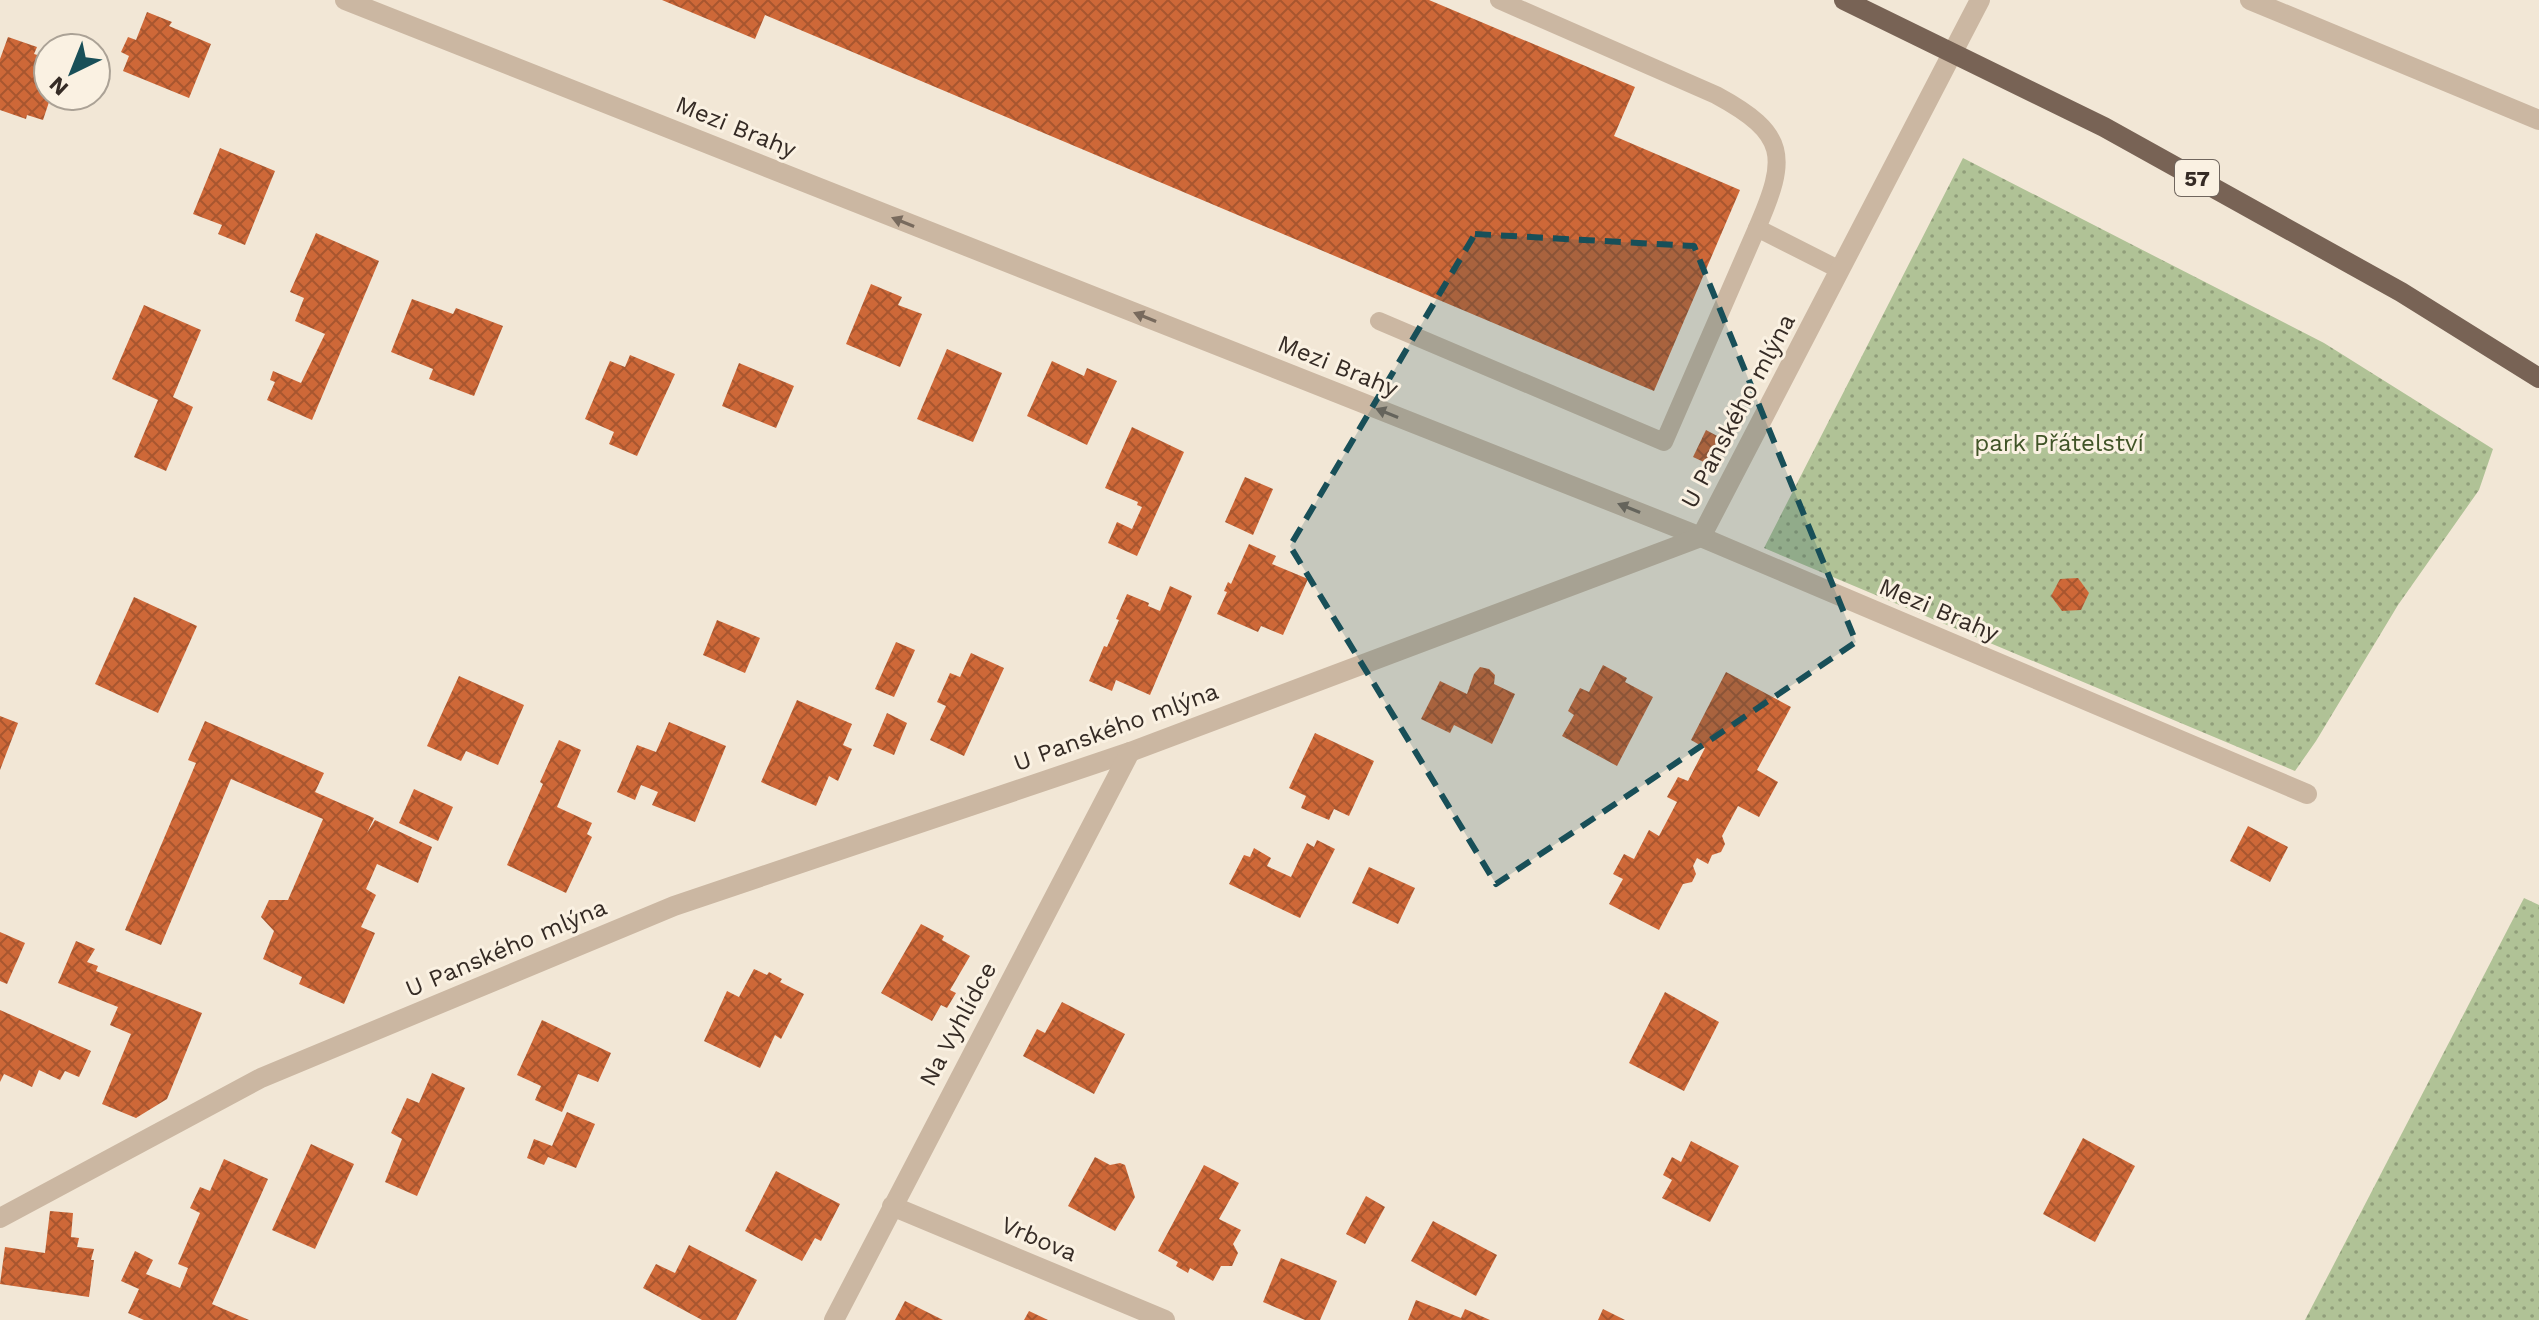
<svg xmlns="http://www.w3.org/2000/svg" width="2539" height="1320" font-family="'Work Sans',sans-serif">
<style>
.green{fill:url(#green-dots)}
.building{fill:url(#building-cross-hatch)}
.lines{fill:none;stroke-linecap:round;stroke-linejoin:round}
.service{stroke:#cbb7a2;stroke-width:18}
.minor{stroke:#cbb7a2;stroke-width:20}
.primary{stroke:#786355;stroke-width:20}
.oneway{fill:#786a5d}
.marked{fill:#184f58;fill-opacity:0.2;stroke:#184f58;stroke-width:6;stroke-dasharray:16 10;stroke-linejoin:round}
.labels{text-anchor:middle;stroke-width:6;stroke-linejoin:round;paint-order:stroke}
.shield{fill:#faf1e2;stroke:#70665e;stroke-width:2}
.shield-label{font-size:22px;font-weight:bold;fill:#352b25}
.street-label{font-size:24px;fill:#352b25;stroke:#faf1e2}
.park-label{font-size:24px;fill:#405427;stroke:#faf1e2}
</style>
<defs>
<pattern id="green-dots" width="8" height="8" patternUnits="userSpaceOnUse" patternTransform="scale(2)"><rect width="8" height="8" fill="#b0c296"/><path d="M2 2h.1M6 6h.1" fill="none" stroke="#909e7a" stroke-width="1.8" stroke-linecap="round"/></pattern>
<pattern id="building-cross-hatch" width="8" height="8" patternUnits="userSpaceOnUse" patternTransform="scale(2)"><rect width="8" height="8" fill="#ce6838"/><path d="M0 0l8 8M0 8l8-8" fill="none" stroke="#a8562f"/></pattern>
</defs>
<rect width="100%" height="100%" fill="#f2e7d6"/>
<g class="green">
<polygon points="1963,158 2324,343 2493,449 2479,490 2398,605 2316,741 2295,771 1764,548"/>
<polygon points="2524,898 2539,905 2539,1320 2305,1320"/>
</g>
<g class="building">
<polygon points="662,0 1429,0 1635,87 1614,136 1740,190 1654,391 765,15 755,39"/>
<polygon points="147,12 172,22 169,26 211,44 189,98 123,71 129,56 121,52 128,37 136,40"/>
<polygon points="8,37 37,47 34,54 48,58 48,96 51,96 43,120 27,115 26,119 0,110 0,59"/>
<polygon points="220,148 275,171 245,245 218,234 222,225 193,214"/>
<polygon points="316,233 379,261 312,420 267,400 275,382 270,380 273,371 301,383 325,334 295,321 304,298 290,292"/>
<polygon points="871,284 902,297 898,305 922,314 900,367 846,344"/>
<polygon points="412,299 453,314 456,308 503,326 474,396 429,379 433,369 391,352"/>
<polygon points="144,305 201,330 173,397 193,407 166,471 134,457 158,400 112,379"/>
<polygon points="947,349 1002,373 973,442 917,419"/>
<polygon points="630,355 675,374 637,456 609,444 614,432 585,419 610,361 625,367"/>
<polygon points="1052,361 1084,376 1087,368 1117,381 1087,445 1027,416"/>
<polygon points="739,363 794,386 776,428 722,406"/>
<polygon points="1132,427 1184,452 1137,556 1108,543 1117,522 1132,529 1142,507 1137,505 1138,502 1105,488"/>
<polygon points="1706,430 1721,438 1708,464 1693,457"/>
<polygon points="1245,477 1273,489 1253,535 1225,522"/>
<polygon points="1249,544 1276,556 1272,564 1308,579 1283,635 1261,626 1258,632 1217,614 1227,592 1224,591 1228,582 1231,584"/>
<polygon points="2078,578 2089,593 2081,610 2062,611 2051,596 2060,579"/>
<polygon points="1170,586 1192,596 1150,695 1116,680 1112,691 1089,681 1104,646 1107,647 1119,620 1116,619 1127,594 1149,603 1148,606 1160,611"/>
<polygon points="134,597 197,626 158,713 95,684"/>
<polygon points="717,620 760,638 745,673 703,655"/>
<polygon points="896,642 915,650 894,697 875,689"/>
<polygon points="971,653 1004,668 964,756 930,740 946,706 937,702 950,673 960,677"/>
<polygon points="1603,665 1627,678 1625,682 1653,697 1617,766 1562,736 1574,715 1568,711 1580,688 1589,692"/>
<polygon points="1480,667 1489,669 1495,675 1494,684 1515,694 1492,744 1454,725 1450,733 1421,719 1440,681 1467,694 1474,674"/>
<polygon points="1726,672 1791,707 1757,770 1778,782 1759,817 1738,806 1722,836 1725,844 1721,852 1712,855 1708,864 1697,858 1693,866 1696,874 1692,882 1683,884 1659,930 1609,904 1623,879 1613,874 1624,854 1634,859 1649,830 1659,836 1677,802 1667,797 1678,777 1688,781 1705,748 1691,740"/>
<polygon points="459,676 524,705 498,765 466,751 461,761 427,746"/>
<polygon points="797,700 852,724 843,745 852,749 838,781 829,776 816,806 761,782"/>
<polygon points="887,713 907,723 894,755 873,746"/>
<polygon points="0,716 18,723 0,770"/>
<polygon points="205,721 324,773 315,792 374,818 367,833 375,820 432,847 418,883 377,864 366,889 376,895 361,927 375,933 344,1004 299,984 302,977 263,959 274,931 261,917 269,900 288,900 323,819 231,779 161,945 125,930 196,763 188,760"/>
<polygon points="669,722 726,746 695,822 652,805 658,792 641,785 635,800 617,792 637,745 656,752"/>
<polygon points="1315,733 1374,761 1349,816 1334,809 1329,820 1301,808 1306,796 1289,788"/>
<polygon points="559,740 581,750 557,807 592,823 587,834 592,837 566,893 507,865 543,784 540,782"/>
<polygon points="414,789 453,807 438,841 399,823"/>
<polygon points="2248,826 2288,847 2270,882 2230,861"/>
<polygon points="1317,840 1335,849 1300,918 1229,884 1244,855 1250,857 1254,848 1271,858 1267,866 1291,877 1307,843 1314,847"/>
<polygon points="1369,867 1415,888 1398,924 1352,903"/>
<polygon points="921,924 944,936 942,940 970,956 950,990 956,993 947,1008 941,1005 932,1021 881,993"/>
<polygon points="0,932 25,943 7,984 0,981"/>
<polygon points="76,941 95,949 87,962 98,966 96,971 202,1013 167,1099 136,1118 102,1104 131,1034 110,1025 118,1007 58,983"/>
<polygon points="754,969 767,975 769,972 782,979 780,982 804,994 781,1039 775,1035 760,1068 704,1041 727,991 739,997"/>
<polygon points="1665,992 1719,1022 1684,1091 1629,1063"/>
<polygon points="1062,1002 1125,1034 1094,1094 1023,1056 1037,1029 1045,1033"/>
<polygon points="0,1010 91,1051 79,1077 65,1071 60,1080 39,1070 32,1087 4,1074 0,1082"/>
<polygon points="542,1020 611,1053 598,1082 578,1074 562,1112 535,1100 541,1086 517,1075"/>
<polygon points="432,1073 465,1088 417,1196 385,1182 402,1139 391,1133 407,1098 419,1103"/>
<polygon points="567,1112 595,1124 576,1168 548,1157 544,1165 527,1158 534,1139 552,1146"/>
<polygon points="2083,1138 2135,1166 2095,1242 2043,1214"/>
<polygon points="1691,1141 1739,1166 1710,1222 1662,1198 1672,1180 1663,1175 1672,1157 1681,1162"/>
<polygon points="311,1144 354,1164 315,1249 272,1230"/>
<polygon points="1095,1157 1110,1165 1120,1163 1125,1165 1135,1197 1115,1231 1068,1206"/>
<polygon points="224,1159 268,1179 212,1304 249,1320 144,1320 128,1313 139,1289 121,1281 135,1251 153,1260 146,1274 180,1288 188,1268 178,1264 200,1213 190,1208 200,1187 210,1191"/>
<polygon points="1204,1165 1239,1183 1219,1219 1241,1230 1233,1244 1238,1253 1232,1266 1221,1266 1213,1281 1190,1268 1188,1273 1176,1266 1178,1262 1158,1251"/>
<polygon points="776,1171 840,1204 821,1241 815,1238 802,1261 745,1231"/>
<polygon points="1366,1196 1385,1207 1365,1244 1346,1234"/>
<polygon points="50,1211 73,1213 71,1237 79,1238 77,1247 94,1249 91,1260 94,1260 89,1297 0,1284 5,1247 45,1253"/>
<polygon points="1433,1221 1497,1255 1476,1296 1411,1261"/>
<polygon points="689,1245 757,1280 736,1320 702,1320 643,1288 656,1264 675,1273"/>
<polygon points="1281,1258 1337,1281 1320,1320 1305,1320 1263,1302"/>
<polygon points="1416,1300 1461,1318 1465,1309 1490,1320 1408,1320"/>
<polygon points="905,1301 943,1320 895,1320"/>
<polygon points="1603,1309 1625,1320 1598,1320"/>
<polygon points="1029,1311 1048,1320 1024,1320"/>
</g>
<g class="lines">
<g class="service">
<path d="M1499,0l217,95c72,39 72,62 41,133"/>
<polyline points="1379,321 1664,442 1757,228 1840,270"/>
</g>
<g class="minor">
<polyline points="345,0 1701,537 2307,794"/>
<polyline points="2250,0 2539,120"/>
<polyline points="892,1206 1165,1320"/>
<polyline points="0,1218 261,1078 674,906 1130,752 1701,537 1980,0"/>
<polyline points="834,1320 1130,752"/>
</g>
<polyline class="primary" points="1844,0 2104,127 2401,292 2539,378"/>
</g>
<defs><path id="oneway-solid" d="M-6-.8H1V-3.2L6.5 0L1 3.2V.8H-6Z" transform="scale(2)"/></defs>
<g class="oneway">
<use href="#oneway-solid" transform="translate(903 222) rotate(-158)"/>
<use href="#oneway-solid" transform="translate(1145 317) rotate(-158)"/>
<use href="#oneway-solid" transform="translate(1387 413) rotate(-158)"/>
<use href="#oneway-solid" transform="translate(1629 508) rotate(-158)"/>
</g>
<path class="marked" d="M1475,234l219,12 162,396 -360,242 -206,-338z"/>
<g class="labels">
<rect class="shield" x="2175" y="160" width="44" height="36" rx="6"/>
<g class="shield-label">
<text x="2197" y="186">57</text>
</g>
<g class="street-label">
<text transform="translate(736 127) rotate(22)" y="8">Mezi Brahy</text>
<text transform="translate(1338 366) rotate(22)" y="8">Mezi Brahy</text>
<text transform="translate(1738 411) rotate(-62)" y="8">U Panského mlýna</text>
<text transform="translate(1939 610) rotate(23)" y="8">Mezi Brahy</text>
<text transform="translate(1116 727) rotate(-20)" y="8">U Panského mlýna</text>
<text transform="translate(506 948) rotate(-23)" y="8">U Panského mlýna</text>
<text transform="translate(958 1024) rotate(-62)" y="8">Na Vyhlídce</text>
<text transform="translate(1039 1239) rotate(23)" y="8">Vrbova</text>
</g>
<g class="park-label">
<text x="2059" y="451">park Přátelství</text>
</g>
</g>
<g transform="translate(72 72) rotate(223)"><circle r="38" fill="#faf1e2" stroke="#aba296" stroke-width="2"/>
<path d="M0-6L14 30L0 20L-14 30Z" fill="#184f58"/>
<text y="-12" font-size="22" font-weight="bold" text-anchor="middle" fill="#352b25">N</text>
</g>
</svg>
